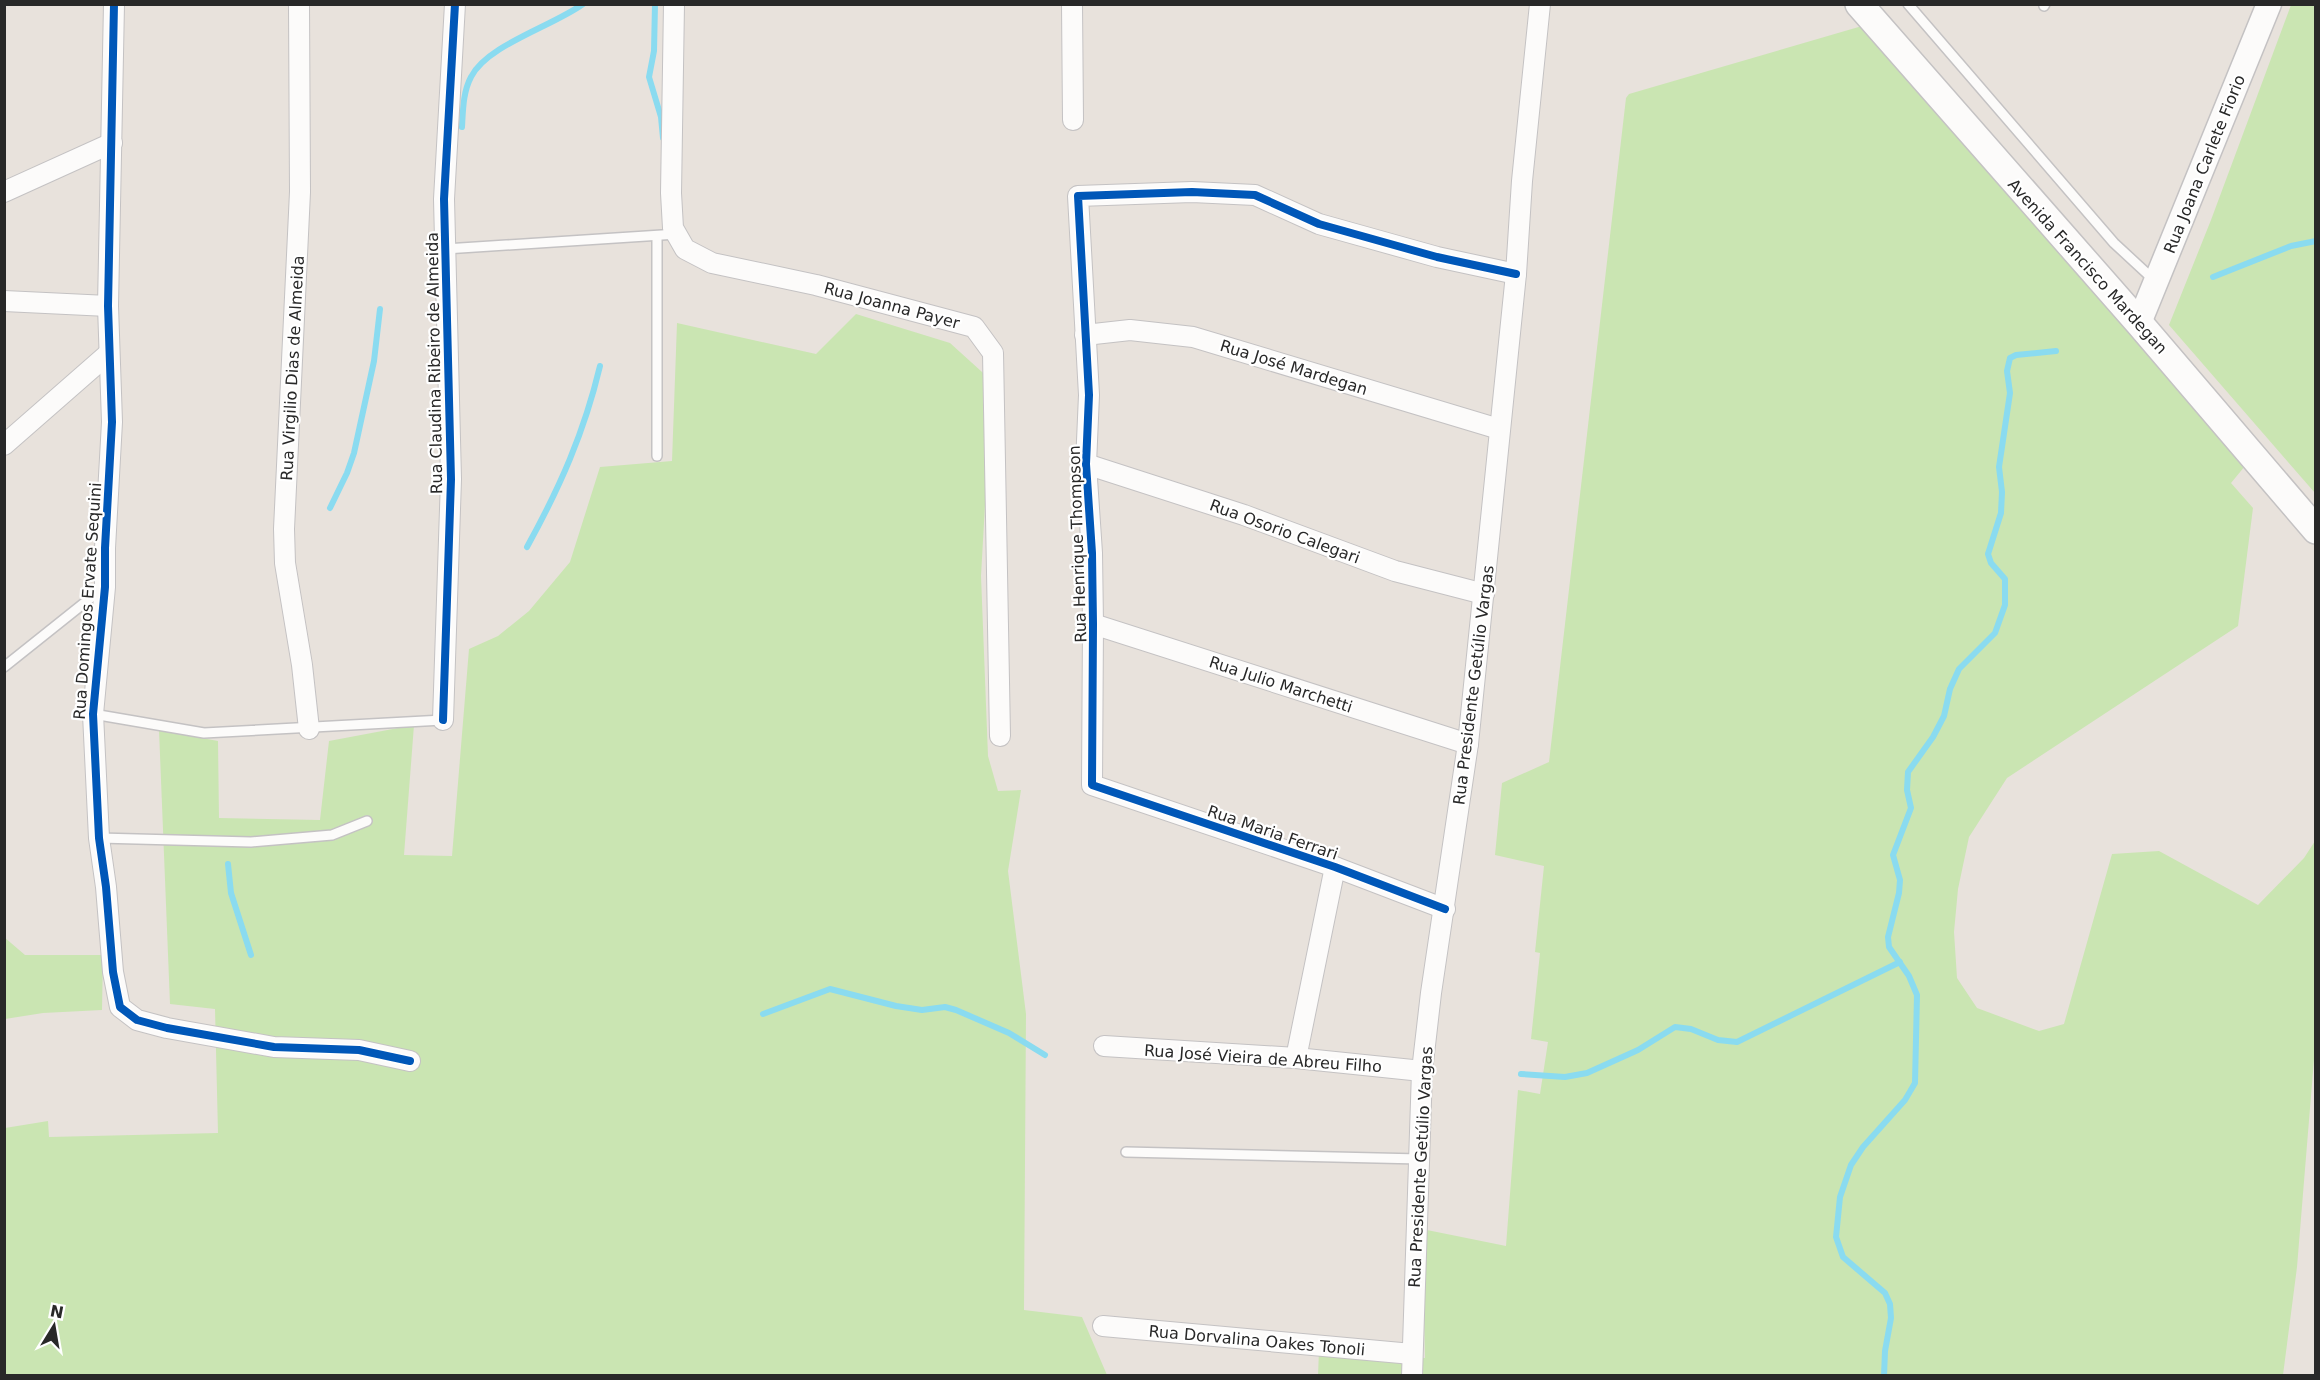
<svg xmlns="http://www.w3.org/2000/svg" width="2320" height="1380" font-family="'DejaVu Sans',sans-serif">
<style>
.green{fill:#cae5b2}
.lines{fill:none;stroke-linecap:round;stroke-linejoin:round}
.stream{stroke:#8adbf0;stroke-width:6}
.service-casing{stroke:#c4c2c3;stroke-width:12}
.minor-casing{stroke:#c4c2c3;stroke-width:22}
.tertiary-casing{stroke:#c4c2c3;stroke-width:27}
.secondary-casing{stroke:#c4c2c3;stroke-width:30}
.service{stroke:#fcfbfa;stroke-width:9}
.minor{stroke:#fcfbfa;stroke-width:20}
.tertiary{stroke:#fcfbfa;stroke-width:24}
.secondary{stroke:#fcfbfa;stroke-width:27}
.cycleway-casing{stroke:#fff;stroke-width:11}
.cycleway{stroke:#0057b8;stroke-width:8}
.labels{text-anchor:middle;stroke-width:4.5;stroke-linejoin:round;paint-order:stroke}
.street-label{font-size:16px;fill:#282828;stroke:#fff}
</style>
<rect width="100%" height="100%" fill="#e8e2dc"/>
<g class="green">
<polygon points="2291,5 2315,5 2315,493 2169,325 2211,220"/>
<polygon points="1862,26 2245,466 2231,483 2253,508 2238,626 2007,778 1969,837 1958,889 1954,932 1957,978 1977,1008 2039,1031 2064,1024 2112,854 2159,851 2258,905 2304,858 2315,841 2315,1047 2297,1267 2283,1375 1318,1376 1319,1350 1425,1358 1422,1229 1506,1246 1518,1090 1540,1094 1548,1042 1531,1039 1540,953 1535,952 1544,866 1495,855 1502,783 1549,762 1626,98 1629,94"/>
<polygon points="856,314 950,343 992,381 981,576 988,756 998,791 1021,790 1008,871 1026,1014 1024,1310 1082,1317 1107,1375 5,1376 5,1128 48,1121 49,1137 218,1133 215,1009 170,1004 159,730 218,741 219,818 320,820 329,741 414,725 404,855 452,856 469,649 498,636 529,611 570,562 600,467 672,461 677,323 816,354"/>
<polygon points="4,937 25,955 103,955 102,1010 43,1013 5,1019"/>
</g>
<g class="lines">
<g class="stream">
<polyline points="655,4 654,51 649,77 661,117 663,138"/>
<path d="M462,127c1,-17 1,-35 9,-50 16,-32 82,-51 112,-73"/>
<polyline points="2213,277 2291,246 2316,241"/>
<polyline points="330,508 347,473 354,453 374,361 380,309"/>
<path d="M527,547c33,-60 57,-114 73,-181"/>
<polyline points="228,864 231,893 251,955"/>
<polyline points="763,1014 830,989 896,1006 922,1010 945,1007 956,1010 1009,1033 1045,1055"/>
<polyline points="1521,1074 1565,1077 1587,1073 1638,1050 1675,1027 1691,1029 1718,1040 1737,1042 1900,962"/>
<polyline points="1884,1376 1885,1351 1891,1318 1890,1304 1885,1293 1843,1257 1836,1237 1840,1197 1851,1165 1863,1147 1905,1100 1915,1083 1917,995 1909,976 1889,947 1888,937 1899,893 1900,880 1893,855 1911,808 1907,790 1908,772 1933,737 1944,716 1950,689 1959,669 1995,633 2005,605 2005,579 1991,563 1988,554 2001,513 2002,492 1999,467 2010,393 2007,371 2010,358 2016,355 2056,351"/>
</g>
<defs>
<g id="service">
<polyline points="1908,4 2114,243 2154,280"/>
<polyline points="2044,6 2045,4"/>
<polyline points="445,249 677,234"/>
<polyline points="657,456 657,236"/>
<polyline points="4,667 103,588"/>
<polyline points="93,714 204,733 443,720"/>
<polyline points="99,838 251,842 332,835 367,821"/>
<polyline points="1126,1152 1420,1159"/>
</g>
<g id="minor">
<polyline points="114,4 108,306 112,422 105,548 105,587 93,714 99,838 106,887 113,972 120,1007 137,1020 167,1028 274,1047 359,1050 410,1061"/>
<polyline points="299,4 300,192 284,529 285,563 302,665 309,729"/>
<polyline points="674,4 671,193 673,228 685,249 712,263 816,285 974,327 993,353 1000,736"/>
<polyline points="1072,4 1073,120"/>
<polyline points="4,192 112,143"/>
<polyline points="4,301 108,306"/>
<polyline points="1085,335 1130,330 1193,337 1499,429"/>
<polyline points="4,445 108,354"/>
<polyline points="1086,464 1244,515 1395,571 1484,594"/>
<polyline points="1093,624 1468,744"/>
<polyline points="443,720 451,479 444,199 455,4"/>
<polyline points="1445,909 1335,867 1092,785 1093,624 1092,553 1086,464 1089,395 1078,196 1192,192 1255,195 1319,224 1437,257 1516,274"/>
<polyline points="1104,1046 1296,1058 1422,1071"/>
<polyline points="1296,1058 1335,867"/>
<polyline points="1103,1326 1412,1354"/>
<polyline points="1412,1376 1422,1071 1431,993 1468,744 1516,274 1522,181 1540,4"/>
</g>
<polyline id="tertiary" points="2139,323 2269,4"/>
<polyline id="secondary" points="1859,4 2139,323 2316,530"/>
</defs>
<use href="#service" class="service-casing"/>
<use href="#minor" class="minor-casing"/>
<use href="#tertiary" class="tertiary-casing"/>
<use href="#secondary" class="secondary-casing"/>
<use href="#service" class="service"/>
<use href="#minor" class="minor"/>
<use href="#tertiary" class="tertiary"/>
<use href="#secondary" class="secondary"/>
<defs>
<g id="cycleway">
<polyline points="114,4 108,306 112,422 105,548 105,587 93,714 99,838 106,887 113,972 120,1007 137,1020 167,1028 274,1047 359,1050 410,1061"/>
<polyline points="443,720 451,479 444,199 455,4"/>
<polyline points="1445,909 1335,867 1092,785 1093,624 1092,553 1086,464 1089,395 1078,196 1192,192 1255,195 1319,224 1437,257 1516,274"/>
</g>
</defs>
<use href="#cycleway" class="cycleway-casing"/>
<use href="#cycleway" class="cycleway"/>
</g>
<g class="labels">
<g class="street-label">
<text transform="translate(2204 164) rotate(-68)" y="6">Rua Joana Carlete Fiorio</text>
<text transform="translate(2088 266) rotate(48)" y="6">Avenida Francisco Mardegan</text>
<text transform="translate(892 305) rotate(15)" y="6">Rua Joanna Payer</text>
<text transform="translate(434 363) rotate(-91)" y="6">Rua Claudina Ribeiro de Almeida</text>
<text transform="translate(1294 367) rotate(17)" y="6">Rua José Mardegan</text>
<text transform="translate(292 368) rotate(-87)" y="6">Rua Virgilio Dias de Almeida</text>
<text transform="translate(1285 531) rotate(20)" y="6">Rua Osorio Calegari</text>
<text transform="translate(1077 544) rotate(-92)" y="6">Rua Henrique Thompson</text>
<text transform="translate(87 601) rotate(-86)" y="6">Rua Domingos Ervate Sequini</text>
<text transform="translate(1281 684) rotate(18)" y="6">Rua Julio Marchetti</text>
<text transform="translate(1473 685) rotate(-83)" y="6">Rua Presidente Getúlio Vargas</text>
<text transform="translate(1273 832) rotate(19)" y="6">Rua Maria Ferrari</text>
<text transform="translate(1263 1058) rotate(4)" y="6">Rua José Vieira de Abreu Filho</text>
<text transform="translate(1420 1167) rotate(-87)" y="6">Rua Presidente Getúlio Vargas</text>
<text transform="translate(1257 1340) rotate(5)" y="6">Rua Dorvalina Oakes Tonoli</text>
</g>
</g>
<rect width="2320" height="1380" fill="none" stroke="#282828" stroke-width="12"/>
<g transform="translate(54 1326) rotate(11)" stroke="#ffffff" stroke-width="4.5" paint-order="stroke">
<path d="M0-4.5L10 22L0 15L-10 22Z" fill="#282828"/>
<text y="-9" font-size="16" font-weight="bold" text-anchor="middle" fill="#282828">N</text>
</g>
</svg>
